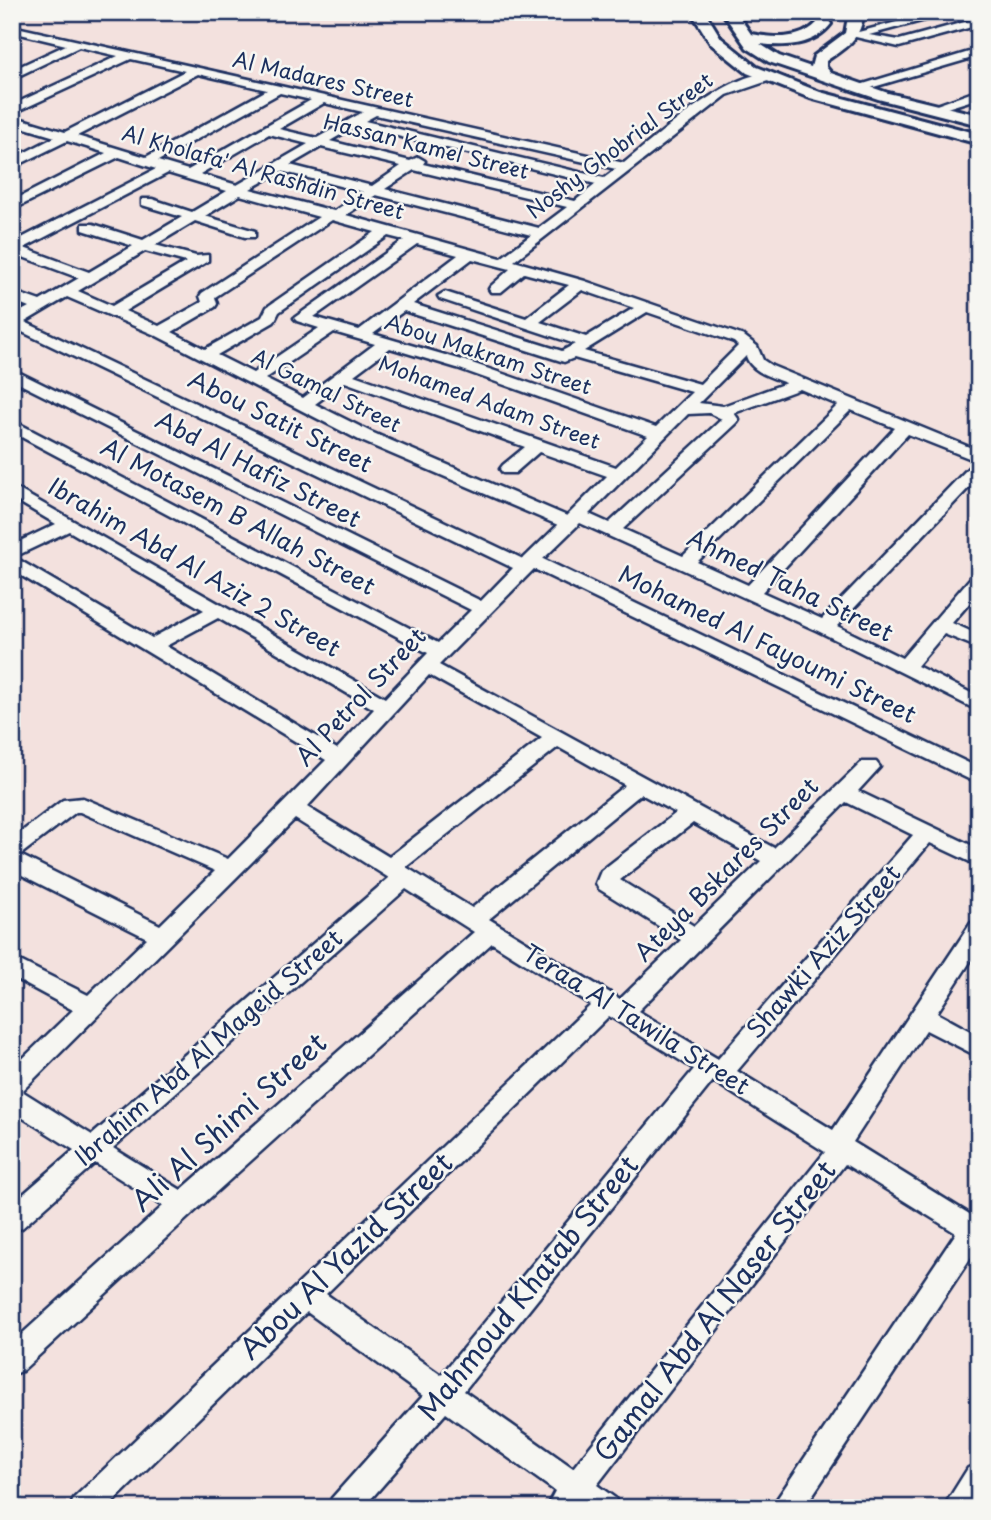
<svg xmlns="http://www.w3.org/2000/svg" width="991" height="1520" font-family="'Playpen Sans',sans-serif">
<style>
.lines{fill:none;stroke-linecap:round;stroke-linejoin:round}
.minor-casing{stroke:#1b2f5e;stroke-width:5}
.tertiary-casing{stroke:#1b2f5e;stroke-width:6}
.minor{fill:#f6f6f2;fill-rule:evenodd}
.tertiary{fill:#f6f6f2;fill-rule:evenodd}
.labels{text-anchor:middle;stroke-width:5;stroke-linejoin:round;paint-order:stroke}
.far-street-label{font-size:21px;fill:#1b2f5e;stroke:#f6f6f2}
.street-label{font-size:24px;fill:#1b2f5e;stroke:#f6f6f2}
.near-street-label{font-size:28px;fill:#1b2f5e;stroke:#f6f6f2}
</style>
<rect width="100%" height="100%" fill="#f3e1de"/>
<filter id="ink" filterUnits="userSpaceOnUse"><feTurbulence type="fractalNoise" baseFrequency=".0143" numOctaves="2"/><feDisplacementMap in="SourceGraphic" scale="14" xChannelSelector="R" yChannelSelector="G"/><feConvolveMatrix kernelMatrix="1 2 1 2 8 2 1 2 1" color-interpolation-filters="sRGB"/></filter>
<g filter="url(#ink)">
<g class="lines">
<defs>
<g id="minor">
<polygon points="935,12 955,12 869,35 899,40 979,18 979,25 899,47 847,35"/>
<path d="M12,26l612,137c31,-25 107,-94 147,-89v6l-44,15 -213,166 71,20 159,55 13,10 6,14 9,6 207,85v26l-142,149 65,32 70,-82 7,-2v18l-27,31 27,12v13l-35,-14 -27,32 62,31v14l-161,-80 -238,-108 -37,36 436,209v16l-445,-215 -95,96 335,183 88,-86h14l4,5 -22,24 121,58v17l-49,-23 -193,228 96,59 138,-207 8,-2v27l-42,65 42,23v21l-53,-27 -73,112 126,78v25l-175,263h-33l185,-275 -111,-69 -248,321 18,13 4,10h-73l9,-17 -109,-78 -83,95h-35l4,-10 91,-102 -116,-84 -200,196h-37l4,-10 517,-493 -99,-62 -299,270 -171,158 -10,4v-32l151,-137 -68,-43 -73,65 -10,3v-27l62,-54 -62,-39v-42l61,-59 -61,-33v-20l76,38 59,-57 -135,-68v-31l51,-39 20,-2 145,61 98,-99 -314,-190v-25l44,-21 -44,-26v-12l373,212 43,-45 -416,-221v-12l426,223 33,-33 -459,-230v-11l469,232 32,-33 -501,-241v-11l17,-9 -17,-7v-9l28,10 39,-23 -67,-25v-10l144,-74 -37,-12 -107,53v-9l94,-48 -39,-12 -55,27v-9l43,-22 -43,-13v-8l53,16 120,-61 -54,-12 -119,55v-9l106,-49 -39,-9 -67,32v-9l54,-25 -54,-13zM198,74l69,16 -121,67 -69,-21zM280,93l31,7 -123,70 -30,-9zM324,103l39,9 -46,26 -38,-9zM376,115l240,54 -12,9 -239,-57zM356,126l240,58 -21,17 -152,-37 2,-3 -7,-4 -8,4 -80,-20zM269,134l39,10 -71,41 -37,-11zM321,147l80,19 -29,20 -82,-21zM414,170l153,37 -28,21 -154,-39zM281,171l82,21 -29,19 -84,-22zM168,173l59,18 -35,21 -40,-13h-10v6l40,12 -39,23 -50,-16h-10v6l50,16 -44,26 -65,-24zM240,195l79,22 -117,76 -2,3 2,6 -43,24 -34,-15 83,-50v-6l-12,1 -41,-11 40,-24 50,16h10v-6l-50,-15zM376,195l155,40 -30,23 -155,-43zM332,220l43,12 -108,75 -5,10 -57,32 -33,-17 43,-25 2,-3 -2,-7zM388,236l16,4 -110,78 3,3 22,7 -66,45 -36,-18 57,-33 5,-10zM417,244l41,11 -99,75 -45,-13zM145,251l41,11 -74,44 -34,-15zM472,259l38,10 -19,17 -2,3 2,3h10l23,-19 45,12 -43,33 -81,-26 -7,4 2,3 135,45 -13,7 -149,-47zM582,290l52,18 -48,29 -46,-15zM67,297l88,38 204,105 199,85 -35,34 -498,-237zM404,311l154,49 6,2 10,-4 118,34 -36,35 -187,-65 -96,-28zM647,312l87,30 4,4 -38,38 -116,-33zM334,332l41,12 -72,54 -38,-19zM390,348l67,20 191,68 -32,31 -262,-92zM746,356c5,16 25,21 40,27l-63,23 -24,-3zM345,382l180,65 -22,18 -3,4 3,4h12l24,-21 68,24 -40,40 -196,-84 -56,-28zM800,389l38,16 -155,151 -60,-27 114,-106 2,-3 -5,-7zM851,410l44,18 -147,157 -51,-23zM709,413l13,6 -113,104 -20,-9 99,-100zM908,434l71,28 -6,1 -151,156 -60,-27zM69,531l135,79 -52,28 -138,-81zM218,618l156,91 -37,40 -171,-103zM429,675l113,63 -153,119 -82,-50zM558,747l67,38 -153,123 -66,-41zM641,794l35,19 -75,58 -5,12 3,6 82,51 -61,59 -131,-80zM846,802l67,33 -195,224 -80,-48zM76,812h4l135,59 -55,54 -140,-70zM295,819l94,59 -297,257 -70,-44zM693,823l68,38 -67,65 -74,-46zM406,889l68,43 -293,258 -68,-42zM609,1016l85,53 -253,306 -115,-81zM713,1081l112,71 -252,316 -109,-77z"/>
<polygon points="979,49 979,56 860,91 850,88"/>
<polygon points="979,90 979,98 934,112 928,108"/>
<polygon points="979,1464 979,1504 976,1508 943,1508 968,1468"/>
</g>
<g id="tertiary">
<polygon points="691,12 705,12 721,38 757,67 820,92 979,134 979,144 810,98 747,73 711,44"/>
<path d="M722,12h14l15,22c23,4 48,7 66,-11l-7,-11h14l7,12c-17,22 -45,23 -71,20l19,12 32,11 3,-11 31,-23 4,-21h14c0,26 -18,36 -37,49v6l5,6 57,20 91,22v10l-101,-26 -109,-37 -22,-14z"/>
</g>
</defs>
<use href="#minor" class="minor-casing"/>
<use href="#tertiary" class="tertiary-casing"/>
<use href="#minor" class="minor"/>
<use href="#tertiary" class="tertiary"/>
</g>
</g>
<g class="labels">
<g class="far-street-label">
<text transform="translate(323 80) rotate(13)" y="7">Al Madares Street</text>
<text transform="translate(620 146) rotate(-37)" y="7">Noshy Ghobrial Street</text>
<text transform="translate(426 147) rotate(14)" y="7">Hassan Kamel Street</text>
<text transform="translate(263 173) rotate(16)" y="7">Al Kholafa' Al Rashdin Street</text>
<text transform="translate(488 355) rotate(18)" y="7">Abou Makram Street</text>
<text transform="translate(326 391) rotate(26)" y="7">Al Gamal Street</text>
<text transform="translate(489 403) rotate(20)" y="7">Mohamed Adam Street</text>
</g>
<g class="street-label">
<text transform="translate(280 422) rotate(26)" y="8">Abou Satit Street</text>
<text transform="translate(258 470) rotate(27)" y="8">Abd Al Hafiz Street</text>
<text transform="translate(238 517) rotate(28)" y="8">Al Motasem B Allah Street</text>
<text transform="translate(194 568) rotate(30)" y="8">Ibrahim Abd Al Aziz 2 Street</text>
<text transform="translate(790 586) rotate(26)" y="8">Ahmed Taha Street</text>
<text transform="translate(767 645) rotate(26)" y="8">Mohamed Al Fayoumi Street</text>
<text transform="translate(361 697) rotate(-47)" y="8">Al Petrol Street</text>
<text transform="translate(727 870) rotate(-45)" y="8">Ateya Bskares Street</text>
<text transform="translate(824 952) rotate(-49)" y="8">Shawki Aziz Street</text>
<text transform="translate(636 1020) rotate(32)" y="8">Teraa Al Tawila Street</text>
<text transform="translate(209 1048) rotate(-41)" y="8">Ibrahim Abd Al Mageid Street</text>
</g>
<g class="near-street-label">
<text transform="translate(229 1122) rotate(-42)" y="10">Ali Al Shimi Street</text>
<text transform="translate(346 1256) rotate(-44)" y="10">Abou Al Yazid Street</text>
<text transform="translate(528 1288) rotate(-51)" y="10">Mahmoud Khatab Street</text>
<text transform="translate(715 1311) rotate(-52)" y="10">Gamal Abd Al Naser Street</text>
</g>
</g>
<rect width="991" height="1520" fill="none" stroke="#f6f6f2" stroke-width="42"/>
<rect x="21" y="21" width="949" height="1478" fill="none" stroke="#1b2f5e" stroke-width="2.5" filter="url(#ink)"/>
</svg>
